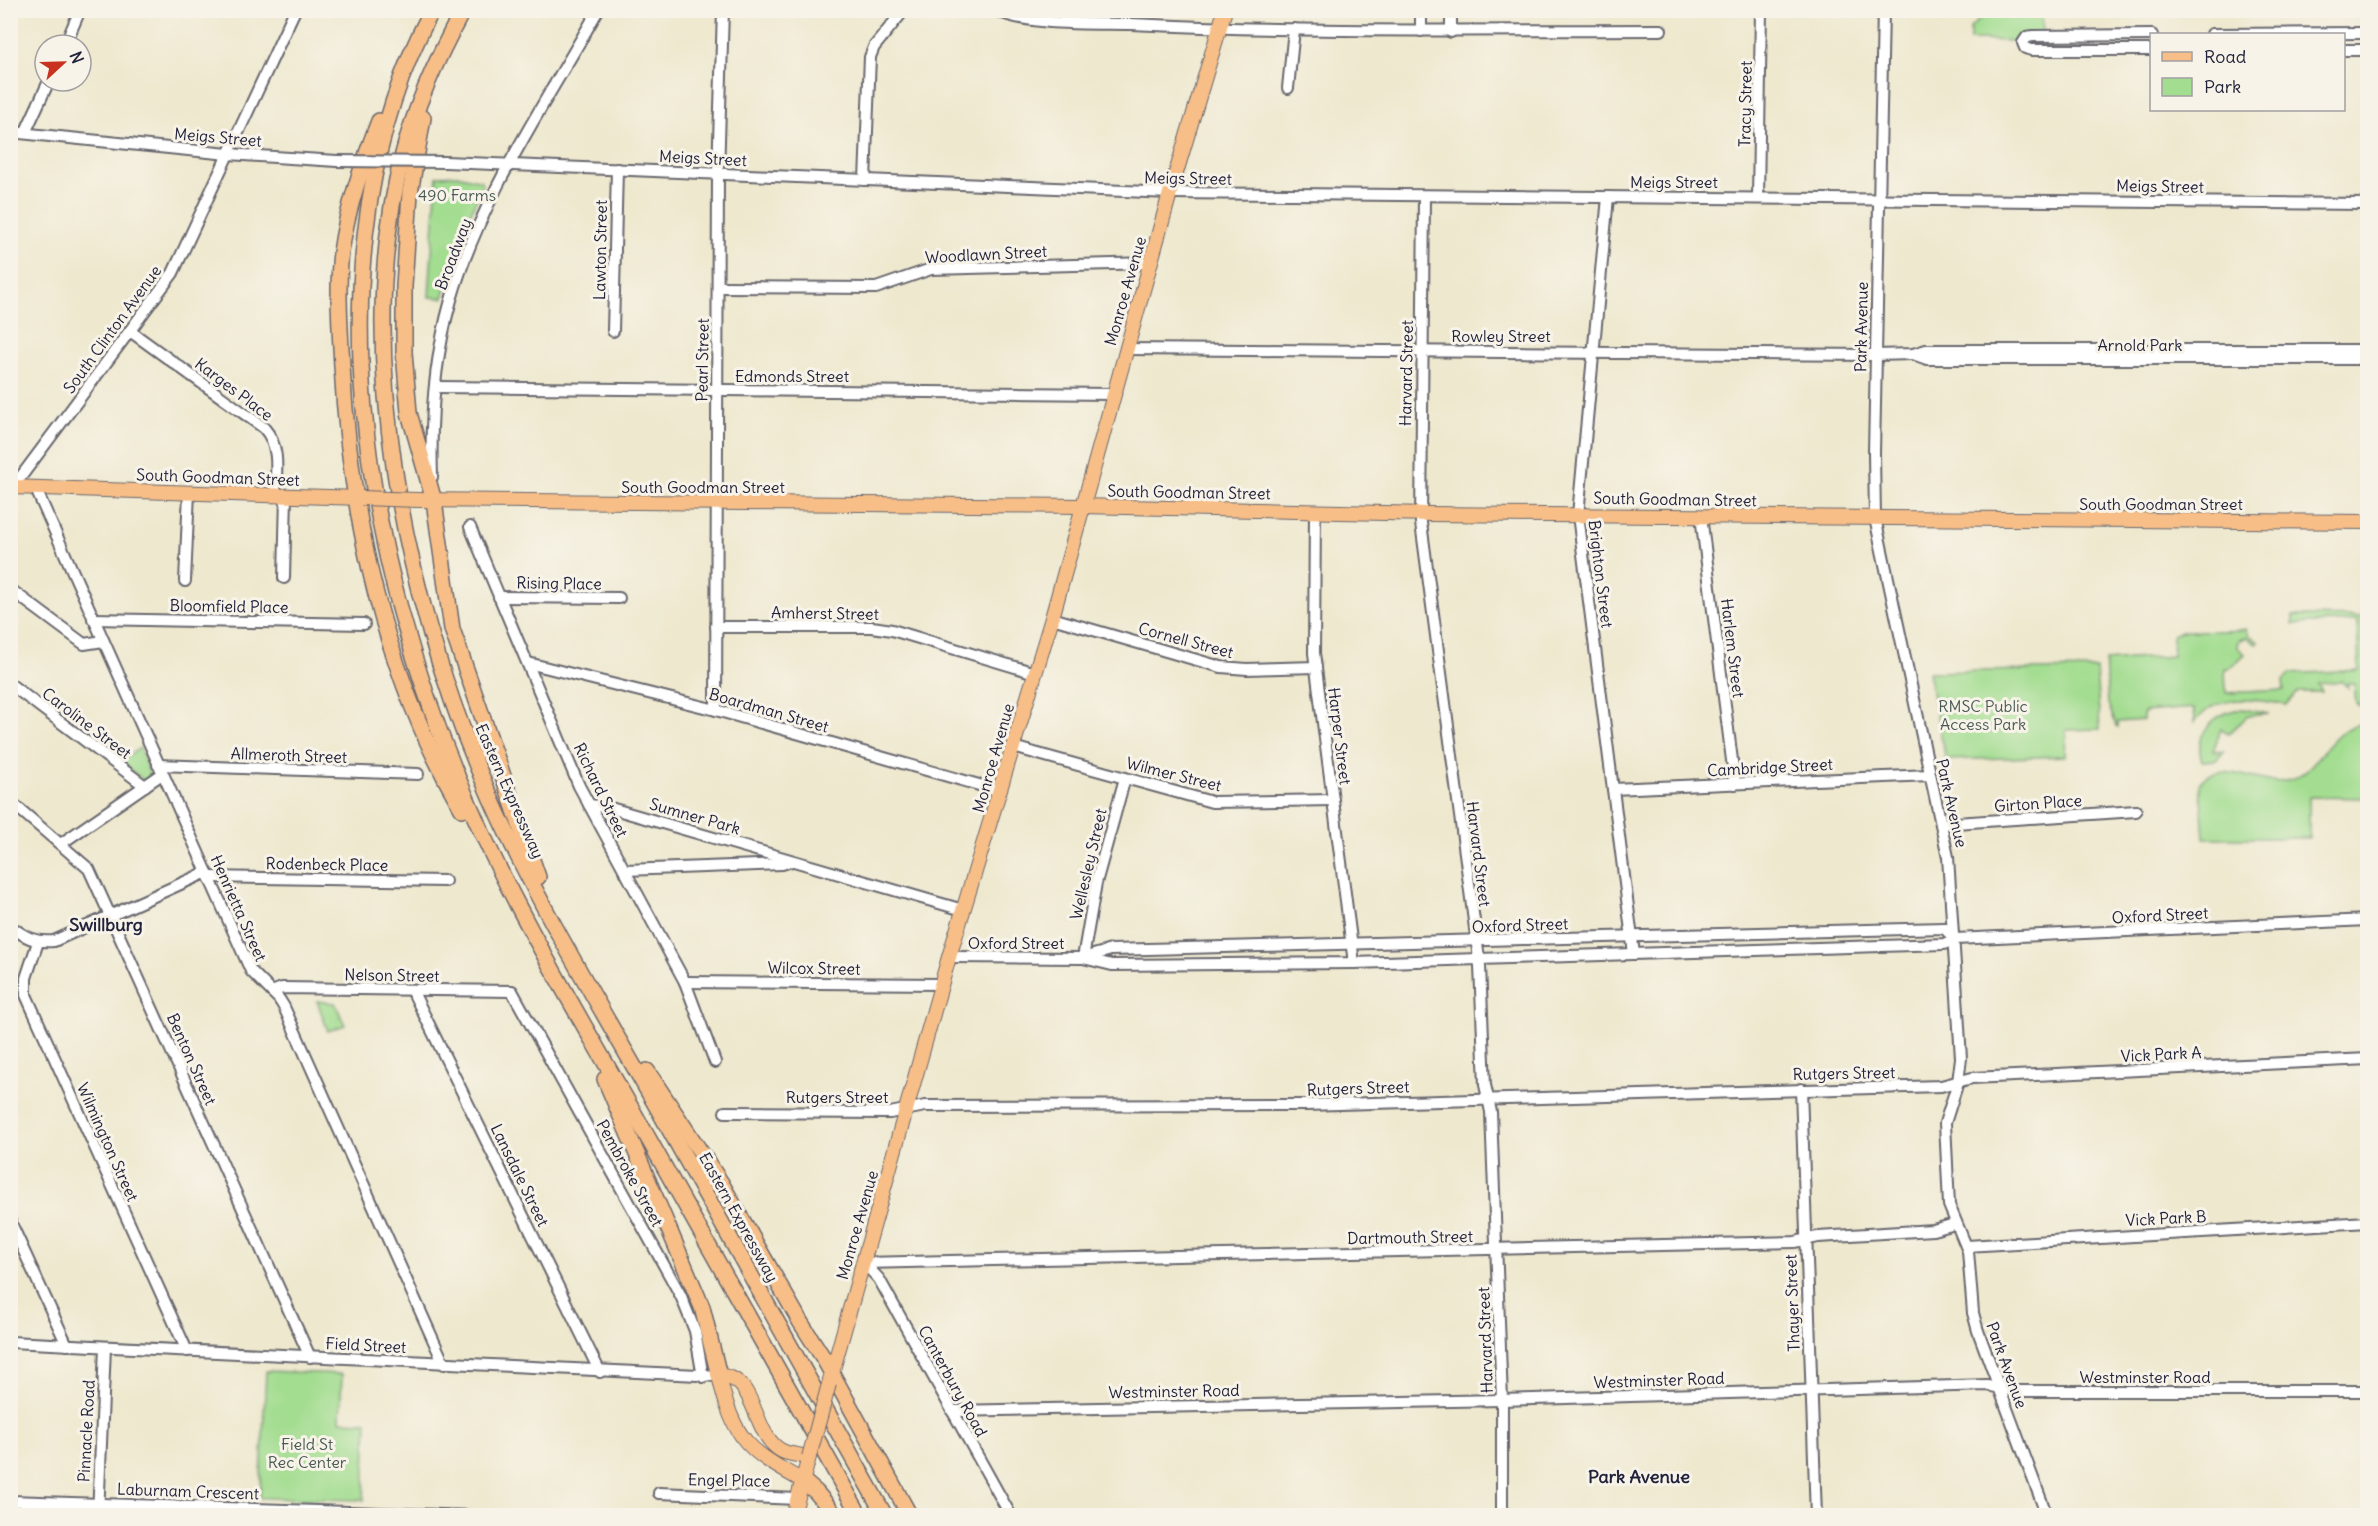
<svg xmlns="http://www.w3.org/2000/svg" width="2378" height="1526" font-family="Delius,sans-serif">
<style>
.green{fill:#a3dd90;stroke:#628066;stroke-width:1.5}
.lines{fill:none;stroke-linecap:round;stroke-linejoin:round}
.minor-casing{stroke:#69676e;stroke-width:14}
.major-casing{stroke:#69676e;stroke-width:16}
.highway-casing{stroke:#69676e;stroke-width:18}
.minor{stroke:#fff;stroke-width:10}
.major{stroke:#f7be87;stroke-width:14}
.highway{stroke:#f7be87;stroke-width:15}
.minor-bridge-casing{stroke:#69676e;stroke-width:14;stroke-linecap:butt}
.major-bridge-casing{stroke:#69676e;stroke-width:16;stroke-linecap:butt}
.minor-bridge{stroke:#fff;stroke-width:10}
.major-bridge{stroke:#f7be87;stroke-width:14}
.labels{text-anchor:middle;stroke-width:6;stroke-linejoin:round;paint-order:stroke}
.street-label{font-size:16px;fill:#22223b;stroke:#f7f3e8}
.park-label{font-size:16px;fill:#495a54;stroke:#f7f3e8}
.neighbourhood-label{font-size:18px;font-weight:bold;fill:#22223b;stroke:#f7f3e8}
</style>
<rect width="100%" height="100%" fill="#f7f3e8"/>
<filter id="ink" filterUnits="userSpaceOnUse"><feTurbulence type="fractalNoise" baseFrequency=".0167" numOctaves="2"/><feDisplacementMap in="SourceGraphic" scale="12" xChannelSelector="R" yChannelSelector="G"/><feConvolveMatrix kernelMatrix="1 2 1 2 8 2 1 2 1" color-interpolation-filters="sRGB"/></filter>
<filter id="wash" filterUnits="userSpaceOnUse"><feTurbulence type="fractalNoise" baseFrequency=".008" numOctaves="4" result="noise"/><feDisplacementMap in="SourceGraphic" scale="24" xChannelSelector="R" yChannelSelector="G"/><feGaussianBlur stdDeviation="1.35" result="paint"/><feColorMatrix in="noise" values="0 0 0 0 0 0 0 0 0 0 0 0 0 0 0 0 0 1.4 0 .05"/><feComposite in="paint" operator="in"/></filter>
<g filter="url(#wash)">
<rect width="100%" height="100%" fill="#eee8ce"/>
<g class="green">
<polygon points="1979,11 2042,11 2043,36 2024,41 1970,40 1970,28 1979,20"/>
<polygon points="457,175 482,181 483,185 464,228 443,298 429,297 437,176"/>
<path d="M2293,616l74,1v90h-6l-5,-4 -2,-20h-7l1,5 -7,-7 -23,3 4,8h-24l-12,13c-32,-7 -69,-11 -91,17l-1,-14 -51,4v8l-25,2v5l-2,-1 -8,-23 -3,-42 68,-5 -1,-20c12,-10 55,-2 74,-7l3,6 9,6 -2,2 -10,-6 -8,4 -1,6 8,7 -16,15h-4l1,24 58,-3 -1,-9 7,-7 69,-4 -2,-49 -64,3z"/>
<polygon points="2096,669 2100,729 2066,730 2065,756 1946,760 1928,672"/>
<path d="M2242,709l27,5 -21,2 -19,17 -8,-4 -8,22 11,1 -8,8 -14,1c-9,-28 13,-49 40,-52z"/>
<path d="M2367,723v75l-58,-1v41h-105l-4,-56c21,-25 62,7 89,-2 31,-9 41,-55 78,-57z"/>
<polygon points="140,748 151,778 144,781 121,761"/>
<polygon points="317,1001 335,1003 345,1025 328,1031"/>
<polygon points="266,1371 342,1374 340,1421 367,1422 364,1500 260,1498"/>
</g>
</g>
<g filter="url(#ink)">
<g class="lines">
<defs>
<g id="minor">
<path d="M996,10c30,16 99,13 135,14 176,9 353,6 530,6"/>
<polyline points="1451,10 1451,32"/>
<polyline points="1883,10 1874,453 1875,518 1948,857 1961,1058 1958,1082 1945,1123 1949,1205 1968,1251 1973,1313 1978,1331 2047,1516"/>
<polyline points="1421,31 1421,10"/>
<polyline points="2212,34 2368,33"/>
<polyline points="2152,35 2033,36 2027,37 2023,43 2025,48 2032,50 2152,50"/>
<polyline points="65,45 80,10"/>
<polyline points="2344,50 2368,50"/>
<polyline points="1288,88 1294,29"/>
<polyline points="10,132 228,154 337,161"/>
<polyline points="25,133 49,81"/>
<polyline points="445,162 1170,193 2368,204"/>
<polyline points="865,180 870,57 874,47 904,10"/>
<polyline points="1424,197 1421,523 1480,966 1485,1085 1491,1112 1502,1400 1502,1516"/>
<polyline points="1608,197 1578,515 1634,954"/>
<polyline points="1758,198 1761,10"/>
<polyline points="718,287 876,288 931,269 1150,263"/>
<path d="M130,331l134,97c17,19 12,44 11,67"/>
<polyline points="613,331 617,169"/>
<polyline points="1126,349 1875,355 1913,354 1926,350 2360,350 2368,354"/>
<polyline points="1913,354 1927,359 2360,359 2368,356"/>
<polyline points="435,387 1113,394"/>
<path d="M432,477c-2,-59 3,-121 19,-177 29,-102 96,-199 147,-290"/>
<polyline points="35,487 251,971 279,999 284,1007 444,1364"/>
<polyline points="11,490 173,273 295,10"/>
<polyline points="1315,511 1314,653 1354,963"/>
<polyline points="1701,516 1735,784"/>
<polyline points="470,527 579,786 685,982 715,1062"/>
<polyline points="284,578 286,496"/>
<polyline points="185,581 189,492"/>
<polyline points="10,589 84,644 103,641"/>
<polyline points="499,597 619,598"/>
<polyline points="1052,618 1221,667 1247,669 1316,667"/>
<polyline points="93,619 364,624"/>
<polyline points="716,627 872,627 892,630 1035,673"/>
<polyline points="528,663 716,710 1000,791"/>
<polyline points="10,684 145,786"/>
<polyline points="716,710 718,174 723,10"/>
<polyline points="1013,747 1212,802 1333,800"/>
<polyline points="158,765 418,774"/>
<polyline points="1613,789 1930,775"/>
<polyline points="10,801 89,869 310,1357"/>
<polyline points="589,805 607,807 963,910"/>
<polyline points="1941,824 2136,811"/>
<polyline points="62,843 162,774"/>
<polyline points="625,870 782,864 792,861"/>
<polyline points="209,877 445,881"/>
<path d="M10,926c15,11 25,17 44,15l153,-69"/>
<polyline points="38,942 26,978 26,995 187,1351"/>
<polyline points="949,957 1083,958 1111,950 1944,928 1955,939"/>
<polyline points="1083,958 1112,965 1354,963 1944,944 1955,939 2368,920"/>
<polyline points="1083,958 1096,883 1125,778"/>
<polyline points="685,982 942,984"/>
<polyline points="412,990 600,1372"/>
<polyline points="272,992 282,988 512,991 681,1296 695,1331 703,1377"/>
<polyline points="1801,1089 1816,1516"/>
<polyline points="725,1112 890,1113 925,1106 1306,1105 1941,1086 1972,1078 2368,1059"/>
<polyline points="10,1221 67,1345"/>
<polyline points="1967,1246 2368,1222"/>
<polyline points="864,1263 1795,1242 1818,1237 1933,1230 1955,1224"/>
<polyline points="864,1263 879,1279 1011,1516"/>
<polyline points="10,1342 719,1376"/>
<polyline points="952,1411 1502,1400 1987,1385 2015,1391 2368,1391"/>
<polyline points="659,1493 798,1499"/>
<polyline points="10,1501 473,1516"/>
<polyline points="98,1516 105,1347"/>
</g>
<g id="major">
<polyline points="10,487 362,498"/>
<polyline points="417,500 1081,506 1429,514 2368,522"/>
<polyline points="830,1380 949,957 1052,618 1170,193 1225,10"/>
<path d="M793,1516c5,-20 11,-40 16,-59 -8,-2 -19,-2 -27,-6 -31,-16 -24,-76 -63,-75 15,64 28,74 84,105"/>
</g>
<g id="highway">
<path d="M432,10c-127,239 -67,557 37,794 49,113 114,218 174,325 72,129 144,258 217,387"/>
<path d="M463,10c-25,46 -47,93 -60,144 -50,192 1,438 77,619 48,116 115,224 177,334 76,136 152,272 228,409"/>
<polyline points="423,118 410,193 404,286 404,352 409,413 434,501 452,629 538,877"/>
<path d="M379,121c-16,42 -32,87 -38,131 -4,37 -1,76 1,114 8,152 43,310 120,443"/>
<polyline points="647,1071 721,1183 801,1323 824,1359 910,1516"/>
<polyline points="605,1079 702,1307 719,1376"/>
<polyline points="803,1481 816,1492 836,1516"/>
</g>
</defs>
<use href="#minor" class="minor-casing"/>
<use href="#major" class="major-casing"/>
<use href="#highway" class="highway-casing"/>
<use href="#minor" class="minor"/>
<use href="#major" class="major"/>
<use href="#highway" class="highway"/>
<defs>
<polyline id="minor-bridge" points="337,161 445,162"/>
<g id="major-bridge">
<polyline points="362,498 417,500"/>
<polyline points="809,1457 829,1384"/>
</g>
</defs>
<use href="#minor-bridge" class="minor-bridge-casing"/>
<use href="#major-bridge" class="major-bridge-casing"/>
<use href="#minor-bridge" class="minor-bridge"/>
<use href="#major-bridge" class="major-bridge"/>
</g>
</g>
<g class="labels">
<g class="street-label">
<text transform="translate(1745 104) rotate(-89)" y="6">Tracy Street</text>
<text transform="translate(218 137) rotate(5)" y="6">Meigs Street</text>
<text transform="translate(703 158) rotate(3)" y="6">Meigs Street</text>
<text transform="translate(1188 178) rotate(1)" y="6">Meigs Street</text>
<text x="1674" y="188">Meigs Street</text>
<text transform="translate(2160 186) rotate(1)" y="6">Meigs Street</text>
<text transform="translate(600 250) rotate(-89)" y="6">Lawton Street</text>
<text transform="translate(453 254) rotate(-69)" y="6">Broadway</text>
<text transform="translate(986 254) rotate(-3)" y="6">Woodlawn Street</text>
<text transform="translate(1125 291) rotate(-74)" y="6">Monroe Avenue</text>
<text transform="translate(1861 327) rotate(-89)" y="6">Park Avenue</text>
<text transform="translate(112 329) rotate(-54)" y="6">South Clinton Avenue</text>
<text x="1501" y="342">Rowley Street</text>
<text x="2140" y="351">Arnold Park</text>
<text transform="translate(702 360) rotate(-89)" y="6">Pearl Street</text>
<text transform="translate(1406 373) rotate(-89)" y="6">Harvard Street</text>
<text x="792" y="382">Edmonds Street</text>
<text transform="translate(234 389) rotate(37)" y="6">Karges Place</text>
<text transform="translate(218 477) rotate(2)" y="6">South Goodman Street</text>
<text x="703" y="493">South Goodman Street</text>
<text transform="translate(1189 492) rotate(1)" y="6">South Goodman Street</text>
<text transform="translate(1675 499) rotate(1)" y="6">South Goodman Street</text>
<text x="2161" y="510">South Goodman Street</text>
<text transform="translate(1601 574) rotate(83)" y="6">Brighton Street</text>
<text transform="translate(559 583) rotate(1)" y="6">Rising Place</text>
<text transform="translate(229 606) rotate(1)" y="6">Bloomfield Place</text>
<text transform="translate(825 613) rotate(1)" y="6">Amherst Street</text>
<text transform="translate(1186 640) rotate(15)" y="6">Cornell Street</text>
<text transform="translate(1733 648) rotate(83)" y="6">Harlem Street</text>
<text transform="translate(769 710) rotate(16)" y="6">Boardman Street</text>
<text transform="translate(87 723) rotate(37)" y="6">Caroline Street</text>
<text transform="translate(1340 736) rotate(83)" y="6">Harper Street</text>
<text transform="translate(289 755) rotate(2)" y="6">Allmeroth Street</text>
<text transform="translate(993 758) rotate(-74)" y="6">Monroe Avenue</text>
<text transform="translate(1770 767) rotate(-3)" y="6">Cambridge Street</text>
<text transform="translate(1174 774) rotate(14)" y="6">Wilmer Street</text>
<text transform="translate(601 790) rotate(64)" y="6">Richard Street</text>
<text transform="translate(510 791) rotate(66)" y="6">Eastern Expressway</text>
<text transform="translate(1952 803) rotate(77)" y="6">Park Avenue</text>
<text transform="translate(2038 803) rotate(-4)" y="6">Girton Place</text>
<text transform="translate(695 816) rotate(16)" y="6">Sumner Park</text>
<text transform="translate(1479 854) rotate(83)" y="6">Harvard Street</text>
<text transform="translate(327 864) rotate(1)" y="6">Rodenbeck Place</text>
<text transform="translate(1088 864) rotate(-77)" y="6">Wellesley Street</text>
<text transform="translate(239 908) rotate(66)" y="6">Henrietta Street</text>
<text transform="translate(2160 915) rotate(-3)" y="6">Oxford Street</text>
<text transform="translate(1520 925) rotate(-2)" y="6">Oxford Street</text>
<text x="1016" y="949">Oxford Street</text>
<text transform="translate(814 968) rotate(1)" y="6">Wilcox Street</text>
<text transform="translate(392 975) rotate(1)" y="6">Nelson Street</text>
<text transform="translate(2161 1054) rotate(-3)" y="6">Vick Park A</text>
<text transform="translate(192 1059) rotate(66)" y="6">Benton Street</text>
<text transform="translate(1844 1073) rotate(-1)" y="6">Rutgers Street</text>
<text transform="translate(1358 1088) rotate(-2)" y="6">Rutgers Street</text>
<text x="837" y="1103">Rutgers Street</text>
<text transform="translate(108 1142) rotate(66)" y="6">Wilmington Street</text>
<text transform="translate(630 1173) rotate(61)" y="6">Pembroke Street</text>
<text transform="translate(520 1175) rotate(64)" y="6">Lansdale Street</text>
<text transform="translate(739 1217) rotate(61)" y="6">Eastern Expressway</text>
<text transform="translate(2166 1218) rotate(-3)" y="6">Vick Park B</text>
<text transform="translate(857 1225) rotate(-74)" y="6">Monroe Avenue</text>
<text transform="translate(1410 1237) rotate(-1)" y="6">Dartmouth Street</text>
<text transform="translate(1792 1303) rotate(-92)" y="6">Thayer Street</text>
<text transform="translate(1485 1340) rotate(-92)" y="6">Harvard Street</text>
<text transform="translate(366 1345) rotate(3)" y="6">Field Street</text>
<text transform="translate(2007 1365) rotate(70)" y="6">Park Avenue</text>
<text x="2145" y="1383">Westminster Road</text>
<text transform="translate(1659 1380) rotate(-2)" y="6">Westminster Road</text>
<text transform="translate(953 1381) rotate(61)" y="6">Canterbury Road</text>
<text transform="translate(1174 1391) rotate(-1)" y="6">Westminster Road</text>
<text transform="translate(86 1431) rotate(-87)" y="6">Pinnacle Road</text>
<text transform="translate(729 1480) rotate(1)" y="6">Engel Place</text>
<text transform="translate(188 1491) rotate(2)" y="6">Laburnam Crescent</text>
</g>
<g class="park-label">
<text x="457" y="201">490 Farms</text>
<text x="1983" y="712">RMSC Public<tspan x="1983" dy="18">Access Park</tspan></text>
<text x="307" y="1450">Field St<tspan x="307" dy="18">Rec Center</tspan></text>
</g>
<g class="neighbourhood-label">
<text x="106" y="931">Swillburg</text>
<text x="1639" y="1483">Park Avenue</text>
</g>
</g>
<rect width="2378" height="1526" fill="none" stroke="#f7f3e8" stroke-width="36"/>
<rect x="2150" y="33" width="195" height="78" fill="#f7f3e8" stroke="#a29fa3" stroke-width="1.5"/>
<rect x="2162" y="52" width="30" height="9" fill="#f7be87" stroke="#a29fa3" stroke-width="1.5"/>
<text x="2204" y="63" font-size="18" fill="#22223b">Road</text>
<rect x="2162" y="78" width="30" height="18" fill="#a3dd90" stroke="#a29fa3" stroke-width="1.5"/>
<text x="2204" y="93" font-size="18" fill="#22223b">Park</text>
<g transform="translate(63 63) rotate(68)"><circle r="28" fill="#f7f3e8" stroke="#a29fa3" stroke-width="1.5"/>
<path d="M0-4.5L10 22L0 15L-10 22Z" fill="#c8321e"/>
<text y="-9" font-size="16" font-weight="bold" text-anchor="middle" fill="#22223b">N</text>
</g>
</svg>
